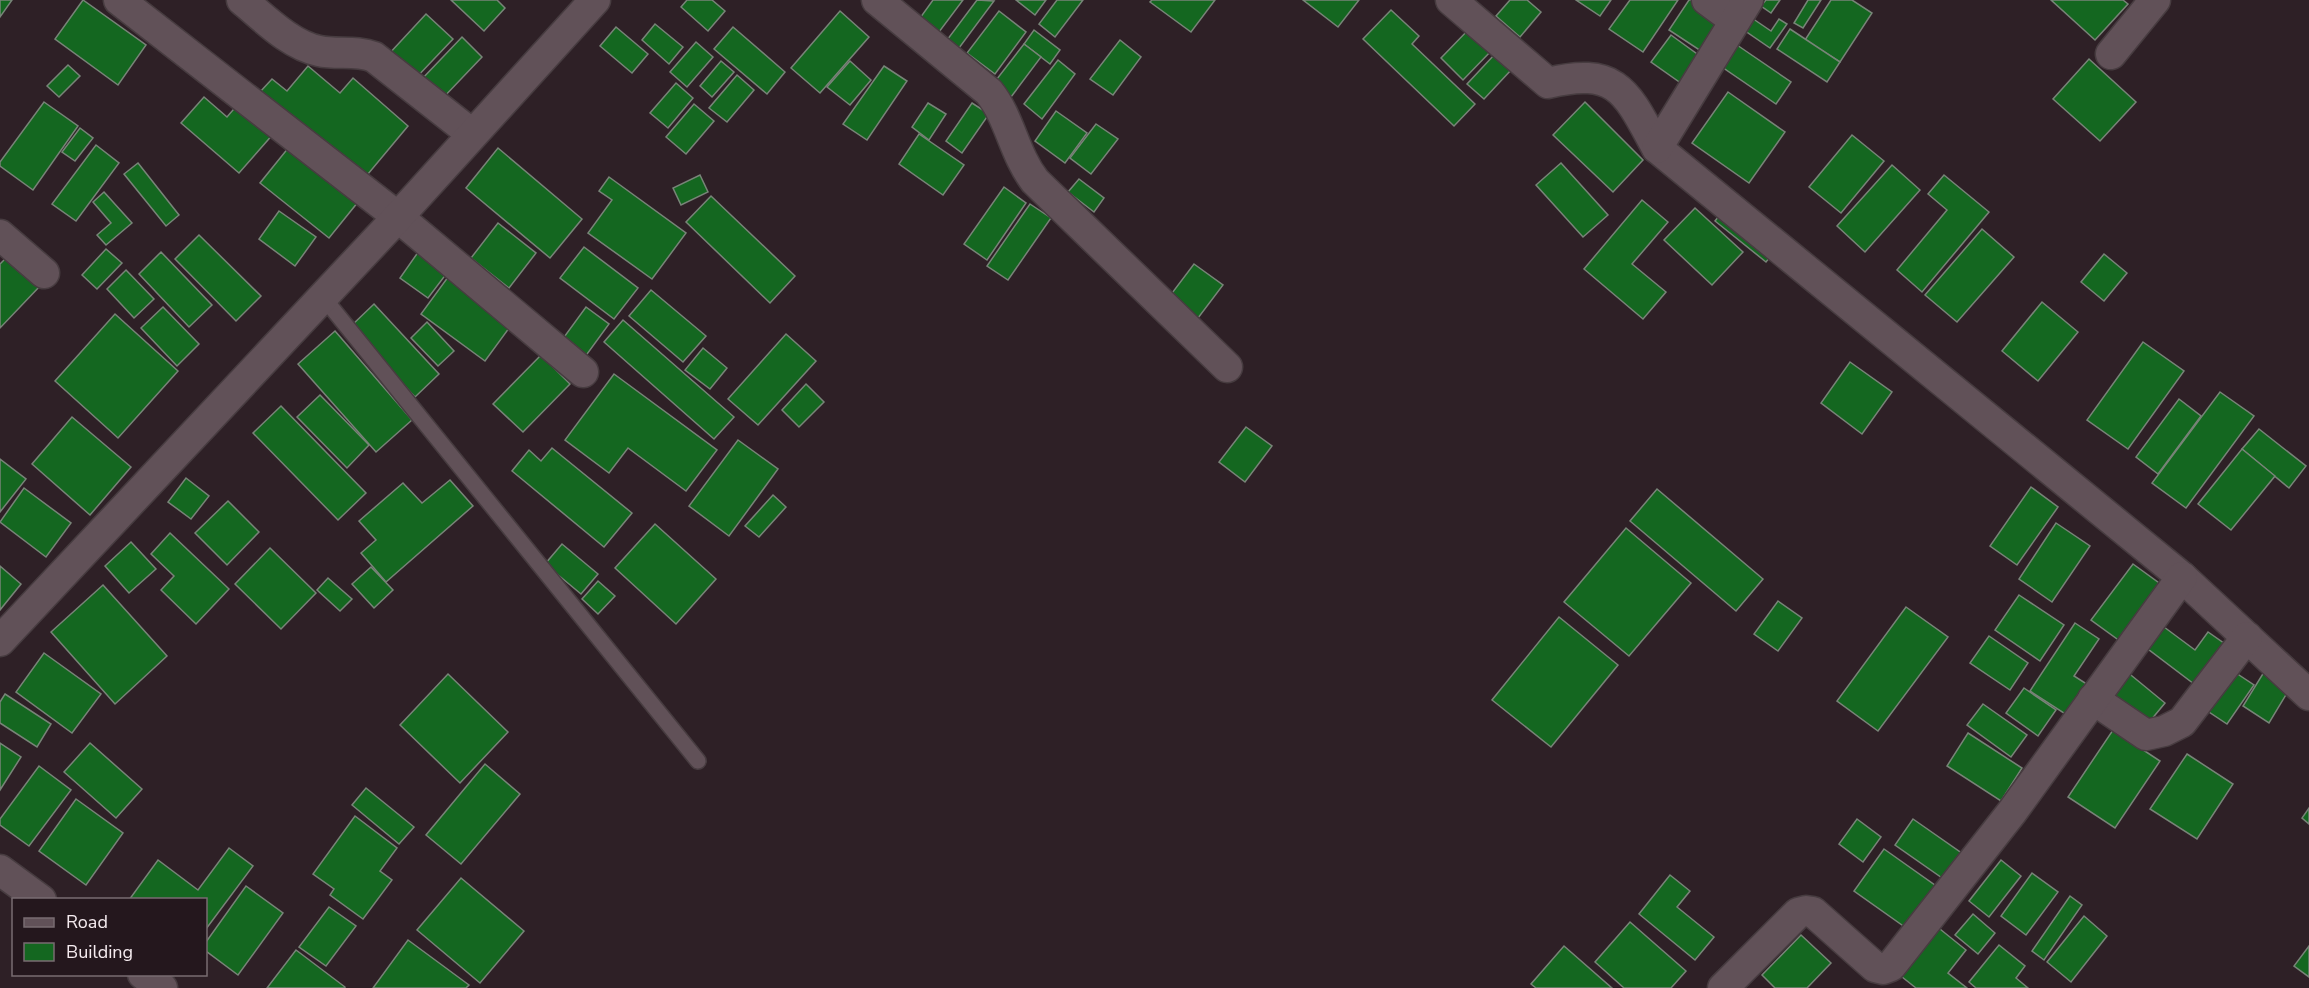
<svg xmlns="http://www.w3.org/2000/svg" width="2309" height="988" font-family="'Nunito Sans',sans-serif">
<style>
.building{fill:#146720;stroke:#788478;stroke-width:1.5}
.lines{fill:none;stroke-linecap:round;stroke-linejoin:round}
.service-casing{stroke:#473c40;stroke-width:18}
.minor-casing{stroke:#473c40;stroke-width:33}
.service{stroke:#615158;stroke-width:15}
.minor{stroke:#615158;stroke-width:30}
</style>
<rect width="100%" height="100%" fill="#2e2026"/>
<g class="building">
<polygon points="0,0 12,0 0,17"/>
<polygon points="83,0 146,45 118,85 55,39"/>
<polygon points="451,0 497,0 505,8 484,31"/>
<polygon points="687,0 712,0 725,11 708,31 681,7"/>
<polygon points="933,0 963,0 939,32 920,18"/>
<polygon points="977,0 994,1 959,48 947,40"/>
<polygon points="1016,0 1046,0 1035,15"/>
<polygon points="1057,0 1083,0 1055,37 1039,24"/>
<polygon points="1152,0 1215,0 1191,32 1150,2"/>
<polygon points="1303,0 1359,0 1338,27"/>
<polygon points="1510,0 1527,0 1541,12 1520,37 1496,16"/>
<polygon points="1576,0 1611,0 1600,16"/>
<polygon points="1630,0 1678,0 1643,52 1609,29"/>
<polygon points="1689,0 1698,0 1727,20 1704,53 1669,30"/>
<polygon points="1766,0 1780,0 1771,13 1761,6"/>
<polygon points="1808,0 1821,0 1803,28 1794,23"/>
<polygon points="1831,0 1852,0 1872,13 1840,62 1805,40"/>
<polygon points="2051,0 2123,0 2128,4 2095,40"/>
<polygon points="1391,10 1419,36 1412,44 1475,104 1454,126 1363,39"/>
<polygon points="840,11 869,37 820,93 791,68"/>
<polygon points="999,11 1026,32 995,74 967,53"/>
<polygon points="426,14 453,39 414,80 388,55"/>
<polygon points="1746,14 1771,31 1779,19 1787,24 1770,48 1738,26"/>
<polygon points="655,24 683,47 669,64 642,40"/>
<polygon points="616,27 648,54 632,73 600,46"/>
<polygon points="733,27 785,72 767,94 714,49"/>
<polygon points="1471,27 1493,49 1463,80 1441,58"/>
<polygon points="1790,29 1840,62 1827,82 1777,49"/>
<polygon points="1034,30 1060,50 1050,64 1024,44"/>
<polygon points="1671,35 1704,59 1685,86 1651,62"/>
<polygon points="462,37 482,57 441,100 421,80"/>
<polygon points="1120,40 1141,57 1113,95 1090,79"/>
<polygon points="696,42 713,57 687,87 670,72"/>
<polygon points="1024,44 1041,57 1011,97 993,84"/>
<polygon points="1737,45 1791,82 1776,104 1722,67"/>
<polygon points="1495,54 1512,69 1484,99 1467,84"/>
<polygon points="2089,59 2136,102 2100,141 2053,99"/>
<polygon points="1058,60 1075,74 1042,119 1024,104"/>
<polygon points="721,61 734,72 712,97 700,86"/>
<polygon points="850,61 871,80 850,105 827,87"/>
<polygon points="68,65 80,76 59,97 47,86"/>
<polygon points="308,66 340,93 353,78 408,126 363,180 260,92 272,79 287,91"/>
<polygon points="884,66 907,81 867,140 843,124"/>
<polygon points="737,75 754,90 727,122 709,108"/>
<polygon points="676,83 693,98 668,128 650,113"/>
<polygon points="1728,92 1785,132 1749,183 1692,143"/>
<polygon points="204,97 227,117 239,103 274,133 239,173 181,123"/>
<polygon points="44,102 78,126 33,190 0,166 0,162"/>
<polygon points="1585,102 1643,160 1613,192 1553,135"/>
<polygon points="928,103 946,114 929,140 912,127"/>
<polygon points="972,103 989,114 962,153 946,141"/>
<polygon points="694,104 714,121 686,154 666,137"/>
<polygon points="1056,111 1087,133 1065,163 1035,141"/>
<polygon points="1096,124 1118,139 1091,174 1070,158"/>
<polygon points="80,128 93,138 75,161 62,152"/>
<polygon points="919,134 964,165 943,195 899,164"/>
<polygon points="1852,135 1884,161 1841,213 1809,187"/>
<polygon points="96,145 119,163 76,221 52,204"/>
<polygon points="289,147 358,202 329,238 260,183"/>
<polygon points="498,148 582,219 550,258 466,188"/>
<polygon points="138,163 179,215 166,226 124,174"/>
<polygon points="1561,163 1608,215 1583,237 1536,185"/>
<polygon points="1892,165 1920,190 1865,252 1837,226"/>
<polygon points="700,175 708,192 681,205 673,188"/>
<polygon points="1944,175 1989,212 1922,292 1897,270 1947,210 1928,194"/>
<polygon points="609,177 686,233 652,279 588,233 612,200 599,191"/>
<polygon points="1079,179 1104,198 1094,212 1068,192"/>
<polygon points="1004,187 1026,203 987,260 964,244"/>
<polygon points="104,192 132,223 106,245 97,235 111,223 93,202"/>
<polygon points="711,196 795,276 770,303 686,222"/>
<polygon points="1642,200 1668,222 1632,264 1666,292 1643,319 1584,269"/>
<polygon points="1030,204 1051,218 1008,280 987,266"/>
<polygon points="1695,208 1743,252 1712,285 1664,240"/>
<polygon points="279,211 316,237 295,266 259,239"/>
<polygon points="1723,211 1774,252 1766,262 1715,221"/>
<polygon points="498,223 536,253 509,288 471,258"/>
<polygon points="1982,229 2014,257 1957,322 1925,295"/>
<polygon points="199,235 261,296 236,321 175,259"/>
<polygon points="584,247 638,288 614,319 560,278"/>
<polygon points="421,248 450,269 428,298 400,278"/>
<polygon points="106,249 122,263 97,289 82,275"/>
<polygon points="161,252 212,305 189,327 139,274"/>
<polygon points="2104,254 2127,273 2104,301 2081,282"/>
<polygon points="8,256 40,286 0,328 0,264"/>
<polygon points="1194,264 1223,285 1195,322 1166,301"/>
<polygon points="126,270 154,299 134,318 107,289"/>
<polygon points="451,273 515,320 485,361 421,314"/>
<polygon points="651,290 706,336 683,362 629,316"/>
<polygon points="2042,302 2078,332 2038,381 2002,351"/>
<polygon points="374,304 439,374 415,397 350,327"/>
<polygon points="163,307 199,344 177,366 141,328"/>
<polygon points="586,307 609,324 582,361 559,344"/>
<polygon points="115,314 178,371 118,438 55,381"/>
<polygon points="623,320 734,417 714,439 604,342"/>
<polygon points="427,322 454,351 438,366 411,338"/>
<polygon points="335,331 412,420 376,452 298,364"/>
<polygon points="786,334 816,361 758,425 728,399"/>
<polygon points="2143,342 2184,371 2128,449 2087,420"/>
<polygon points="703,348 727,368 710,389 685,370"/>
<polygon points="541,355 570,384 523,432 493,404"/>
<polygon points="1850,362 1892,392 1862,434 1821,403"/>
<polygon points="614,374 717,450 686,491 628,448 609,473 565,440"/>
<polygon points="806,384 824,402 799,427 782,410"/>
<polygon points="2220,392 2254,416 2186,508 2152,483"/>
<polygon points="320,395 369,445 347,468 297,417"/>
<polygon points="2179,399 2201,416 2158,474 2136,457"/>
<polygon points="281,406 366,493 338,520 253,433"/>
<polygon points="72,417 131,467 90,515 32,464"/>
<polygon points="1246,427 1272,446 1245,482 1219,462"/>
<polygon points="2259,429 2306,466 2289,488 2242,449"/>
<polygon points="738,440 778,469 729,536 689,506"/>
<polygon points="552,448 632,513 604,547 512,471 529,450 541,461"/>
<polygon points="2242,449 2275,476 2231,530 2198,504"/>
<polygon points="0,459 26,479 0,512"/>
<polygon points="186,478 209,496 191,519 168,502"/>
<polygon points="450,480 473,506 386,582 361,553 376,540 359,521 403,483 422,503"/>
<polygon points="2031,487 2058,507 2017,565 1990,546"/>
<polygon points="24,488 71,523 46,557 0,522"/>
<polygon points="1657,489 1763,579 1736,611 1630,521"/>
<polygon points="773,495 786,507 759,537 745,526"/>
<polygon points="228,501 259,532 227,565 195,533"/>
<polygon points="2056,523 2090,546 2052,602 2019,579"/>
<polygon points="655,524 716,579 676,624 615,568"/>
<polygon points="1626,528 1691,583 1629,656 1564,602"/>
<polygon points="170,533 229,589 196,624 161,590 174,576 151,554"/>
<polygon points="131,542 156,569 129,593 105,566"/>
<polygon points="562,544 598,574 581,594 545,564"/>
<polygon points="270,548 316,593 281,629 235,584"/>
<polygon points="2133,564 2166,588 2124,644 2091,620"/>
<polygon points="0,566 21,584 0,610"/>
<polygon points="371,567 393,590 374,608 352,584"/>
<polygon points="328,578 352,599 340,611 317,590"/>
<polygon points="598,581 615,596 598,614 582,599"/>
<polygon points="103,585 167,656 115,704 51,632"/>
<polygon points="2019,595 2064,625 2040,661 1995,630"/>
<polygon points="1778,601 1802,618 1778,651 1754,634"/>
<polygon points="1906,607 1948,637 1878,731 1837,701"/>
<polygon points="1559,617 1618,665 1551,747 1492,700"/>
<polygon points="2075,623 2099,639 2074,676 2093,688 2073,719 2030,691"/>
<polygon points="2160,624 2195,650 2208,632 2228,646 2198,687 2144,646"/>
<polygon points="1989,636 2028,663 2010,690 1970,663"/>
<polygon points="44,653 101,694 72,733 16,692"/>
<polygon points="2126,671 2165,703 2146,726 2107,694"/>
<polygon points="2233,671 2254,685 2227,724 2206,710"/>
<polygon points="2264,672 2290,688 2269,723 2243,706"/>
<polygon points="448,674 508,732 460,783 400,725"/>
<polygon points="2024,688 2056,710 2038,736 2006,713"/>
<polygon points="5,694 51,724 37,747 0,723 0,702"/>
<polygon points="1983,704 2027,735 2011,757 1967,725"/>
<polygon points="2113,730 2160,761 2115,828 2068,797"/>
<polygon points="1968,733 2022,768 2001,801 1947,766"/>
<polygon points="0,743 21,757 0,790"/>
<polygon points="90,743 142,789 116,818 64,772"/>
<polygon points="2187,754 2233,784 2197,839 2150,809"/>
<polygon points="485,764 520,794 461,864 426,835"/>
<polygon points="39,766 71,790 29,846 0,825 0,819"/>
<polygon points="366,788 414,827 399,844 352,805"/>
<polygon points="76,799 123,833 86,885 39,851"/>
<polygon points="2309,808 2309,824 2302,818"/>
<polygon points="355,816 397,848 380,871 392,880 363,919 330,895 334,889 313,874"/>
<polygon points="1857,819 1881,837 1863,862 1839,844"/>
<polygon points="1913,819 1963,854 1945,880 1895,845"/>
<polygon points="229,848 253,866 206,929 206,900 129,900 158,860 198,890"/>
<polygon points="1884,849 1939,888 1909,930 1854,891"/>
<polygon points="2001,860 2021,876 1989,917 1969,901"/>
<polygon points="2032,873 2058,892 2026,935 2001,916"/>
<polygon points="1670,875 1690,891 1677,907 1714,937 1695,960 1639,914"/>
<polygon points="461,878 524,931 480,983 417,930"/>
<polygon points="246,886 283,913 238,975 206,951 206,942"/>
<polygon points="2070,896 2082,905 2044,960 2032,951"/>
<polygon points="329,907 356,926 326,966 299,947"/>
<polygon points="1973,914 1995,933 1978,954 1955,935"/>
<polygon points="2084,916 2107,936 2071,982 2047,962"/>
<polygon points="1630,922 1686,971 1671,988 1624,988 1595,962"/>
<polygon points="1935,925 1966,950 1948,973 1967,988 1916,988 1897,973"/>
<polygon points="1801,935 1831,963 1807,988 1775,988 1762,975"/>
<polygon points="408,940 469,985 466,988 373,988"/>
<polygon points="1999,945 2025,966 2016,978 2028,988 1976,988 1969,982"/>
<polygon points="1564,946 1612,988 1536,988 1531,984"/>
<polygon points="2309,946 2309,977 2294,966"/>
<polygon points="296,950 345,987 345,988 267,988"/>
</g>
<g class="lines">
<defs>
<polyline id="service" points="323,297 698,761"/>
<g id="minor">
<polyline points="119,0 398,217 583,372"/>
<path d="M242,0c22,18 48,45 77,51 18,4 37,-1 55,6l98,77"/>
<path d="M877,0l112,92c21,26 25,62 46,89l192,186"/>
<path d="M1451,0l97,83c70,-17 79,10 109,65l525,429 127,118"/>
<polyline points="1707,0 1734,20"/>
<polyline points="2111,54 2155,0"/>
<polyline points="1657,148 1748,0"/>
<polyline points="0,235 44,273"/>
<polyline points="0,641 398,217 595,0"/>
<polyline points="2093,699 2146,735 2164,731 2182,722 2247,637"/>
<polyline points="0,870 41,900"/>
<polyline points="143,974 162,988"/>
<polyline points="1723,988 1798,913 1806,911 1813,912 1875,967 1883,969 1891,966 2012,812 2182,577"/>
</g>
</defs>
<use href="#service" class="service-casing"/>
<use href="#minor" class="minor-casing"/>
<use href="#service" class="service"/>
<use href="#minor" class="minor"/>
</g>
<rect x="12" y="898" width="195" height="78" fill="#24171d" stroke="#786c71" stroke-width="1.5"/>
<rect x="24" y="918" width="30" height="9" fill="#615158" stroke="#786c71" stroke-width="1.5"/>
<text x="66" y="928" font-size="18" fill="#f5ebef">Road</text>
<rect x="24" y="943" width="30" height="18" fill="#146720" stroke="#786c71" stroke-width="1.5"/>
<text x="66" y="958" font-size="18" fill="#f5ebef">Building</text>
</svg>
